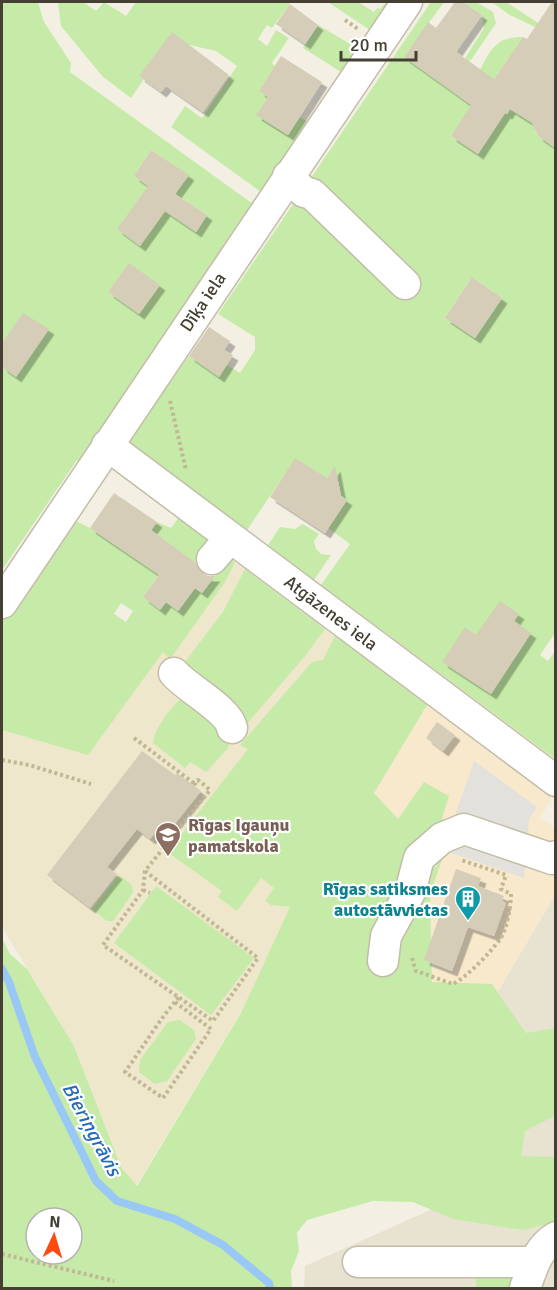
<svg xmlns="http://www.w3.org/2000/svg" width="557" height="1290" font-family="Signika,sans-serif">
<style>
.residential{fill:#e8e3d1}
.commercial{fill:#f8e9cc}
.education{fill:#eee7cb}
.green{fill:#c6eba8;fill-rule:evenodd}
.parking{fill:#e3e1dc}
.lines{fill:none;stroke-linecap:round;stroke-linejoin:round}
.stream{stroke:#99c7f6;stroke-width:8}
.building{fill:#d5cdb8;filter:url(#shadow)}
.minor-casing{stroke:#c2bca8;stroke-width:33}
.path{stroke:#c2b795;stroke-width:4;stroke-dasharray:3 3;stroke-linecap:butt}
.minor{stroke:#fff;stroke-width:30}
.labels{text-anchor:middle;stroke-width:4.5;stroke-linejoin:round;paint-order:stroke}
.street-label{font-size:18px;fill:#454033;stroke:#fff}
.education-label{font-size:18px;font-weight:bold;fill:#785e54;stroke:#fff;text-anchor:start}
.culture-label{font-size:18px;font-weight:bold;fill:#0d838f;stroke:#fff;text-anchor:end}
.water-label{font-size:20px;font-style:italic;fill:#246cba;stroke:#fff}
</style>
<defs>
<filter id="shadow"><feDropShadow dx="5.5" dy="5.5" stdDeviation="0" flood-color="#0004"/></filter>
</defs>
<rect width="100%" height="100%" fill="#f3f0e3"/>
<polygon class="residential" points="555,895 555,1288 304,1288 305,1266 450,1201 476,1028"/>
<polygon class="commercial" points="427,705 552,799 540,818 555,828 555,895 476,1028 296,923"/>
<polygon class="education" points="231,559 427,705 136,1186 121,1167 74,1046 2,927 2,730 88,754"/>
<g class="green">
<path d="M2,2h36l6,20 27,41 -1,9 183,132 -172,258 -4,-2 -75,110zM151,150l37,25 -13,19 32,21 -10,17 -36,-23 7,-10 -34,-23zM131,211l23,16 -14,18zM129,264l30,21 -20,29 -31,-22z"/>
<polygon points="58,2 83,2 96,11 104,2 126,16 136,2 287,2 290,4 272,28 267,25 258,39 267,46 276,30 289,38 272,63 275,66 259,91 268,97 257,115 288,135 300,117 308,122 261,192 171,127 185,106 202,118 237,66 216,51 189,45 139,76 144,79 131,98 103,77 61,26"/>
<polygon points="328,2 358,2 374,12 377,8 380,9 386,2 395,2 373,32"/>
<path d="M431,2h13l-40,55 41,29 32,-10c12,-23 17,-40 46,-39l-38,55 22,22 3,-5 3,2 30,-80 -35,-17 -16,-12h14l49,32v68l-20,28 3,6 18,12v484l-16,23 8,6 7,-10v108l-234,-174 29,-41 -22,-16 19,-28 -10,-7 3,-4 -4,-14 -5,-3 -8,12 -28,-25 -48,71 -122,-87 64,-87 21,14 12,-8 18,11 15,-23v-13l-37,-23zM462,120l27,17 -11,17 -27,-18zM472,277l30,21 -27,40 -30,-20z"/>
<polygon points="463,2 476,2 493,12 496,23 471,60 460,66 484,28 482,15"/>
<polygon points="318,25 352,45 355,53 341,72 303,48"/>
<path d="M179,517l35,26 -15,19 -2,-1 -2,2 -18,-13 -34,47 17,12 6,-7 12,9 17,-23 7,5 18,-24 11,-10 4,3 -10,20 -55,77 -7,-7 -75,103 -86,-25v-114l68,-98 20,10 43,29 24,-35 14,6zM121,603l12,8 -7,11 -12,-8z"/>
<polygon points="303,524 319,534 314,541 316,549 321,554 331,555 314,580 268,545 280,527 295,529"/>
<polygon points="245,569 325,629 305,656 239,733 181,667 223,612"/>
<path d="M335,636l92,69 -53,88 24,26 26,-37 25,14 -13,42 -4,31 5,-3 6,-16 2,1 -15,43 2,88 60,2 34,49 29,-5v88l-30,15 -4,25 34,1v65l-32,8 -70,-11 -40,-17 -40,-1 -66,19 -10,13 2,18 -8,20 1,17h-290v-350l8,16 17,15 47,77 47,121 16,19 104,-173 49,-106 -19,-2 -6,-4 9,-13 -13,-10 -24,33 -19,-14 4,-6 -52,-37v-5l78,-100 -8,-4 72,-83 11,-2zM36,1218h36v36h-36z"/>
<path d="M186,695l45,42 -3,11 -22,24 -16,-10 -5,6 -32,-25c1,-14 21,-41 33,-48z"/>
<polygon points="119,875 132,885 133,893 113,921 107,921 92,909"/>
<polygon points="156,886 254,958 211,1015 114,943"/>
<polygon points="180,1020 194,1030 196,1039 167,1081 155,1084 139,1072 140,1060 168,1022"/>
<polygon points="453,1277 512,1277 515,1282 514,1288 476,1288 476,1277"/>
</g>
<polygon class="parking" points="474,761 537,807 529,820 524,878 443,850"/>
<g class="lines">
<polyline class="stream" points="2,969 9,982 35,1057 96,1181 117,1201 175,1219 223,1245 269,1283 270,1288"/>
</g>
<g class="building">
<polygon points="455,2 463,2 482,15 456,52 494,79 523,37 527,39 552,2 555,2 555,148 538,136 532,123 510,109 507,114 505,113 478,154 451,136 471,105 404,57 428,22 436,28"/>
<polygon points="290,4 318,25 305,44 276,24"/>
<polygon points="172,32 229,75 203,112 166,86 161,92 139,76"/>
<polygon points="281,56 322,82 288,135 256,115 268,97 259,91"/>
<polygon points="151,150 189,175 175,194 207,215 196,232 165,211 140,246 117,229 148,186 134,176"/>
<polygon points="129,263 160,285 139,314 108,292"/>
<polygon points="472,277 502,298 475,338 445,318"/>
<polygon points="23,313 49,329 16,377 2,367 2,343"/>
<polygon points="209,327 230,341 224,350 233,355 219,377 189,356"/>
<polygon points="295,458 327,478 335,466 341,496 347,500 325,533 270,497"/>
<polygon points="114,493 157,522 151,530 196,563 201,572 208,576 215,576 202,593 195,588 178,611 166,602 160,610 143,597 159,575 90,528"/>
<polygon points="500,601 519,614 514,621 531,633 491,694 442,662 465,627 476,635"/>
<polygon points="437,722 455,735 443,751 426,738"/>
<polygon points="142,751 175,775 177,773 201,791 170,830 162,824 150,839 137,829 107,867 117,874 90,908 47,875"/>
<polygon points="456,869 481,878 478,886 504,896 502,901 506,903 494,936 468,927 452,971 424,960"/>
</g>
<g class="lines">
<defs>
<g id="minor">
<polyline points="288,176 304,192 312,194 405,284"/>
<polyline points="107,445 556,781"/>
<polyline points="212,559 230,538"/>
<polyline points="2,603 407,2"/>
<path d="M174,673c14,16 55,37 58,55"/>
<polyline points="383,961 386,936 410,892 419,858 442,838 464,829 552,859 556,856"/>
<polyline points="358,1262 534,1262"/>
<path d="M525,1288c7,-18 12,-40 31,-51"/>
</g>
</defs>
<use href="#minor" class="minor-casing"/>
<g class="path">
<polyline points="345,20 358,29"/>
<polyline points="170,401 186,470"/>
<polyline points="134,738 195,784"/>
<polyline points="2,760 29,765 91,784"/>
<polyline points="157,831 169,842"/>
<polyline points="145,871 258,958 213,1021 103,945 143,890 145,871 210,790 198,780 195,784 198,787"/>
<polyline points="143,890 150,893"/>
<path d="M412,958l4,13 37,13c15,-8 37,-31 47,-45 7,-9 11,-34 11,-45l-10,-5 5,-14 -45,-15"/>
<path d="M175,1002l36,27 -48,69 -38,-26c18,-25 34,-52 54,-75"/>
<polyline points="2,1254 114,1281"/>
</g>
<use href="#minor" class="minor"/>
</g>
<defs>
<symbol id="school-pin" viewBox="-11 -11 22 30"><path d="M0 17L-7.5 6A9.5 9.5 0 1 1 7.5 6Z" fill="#8d6e63" stroke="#fff"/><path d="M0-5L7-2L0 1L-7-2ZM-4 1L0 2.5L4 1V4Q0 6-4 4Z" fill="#fff"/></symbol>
<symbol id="building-pin" viewBox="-11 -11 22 30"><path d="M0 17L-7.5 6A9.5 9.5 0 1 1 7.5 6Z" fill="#0f9aa8" stroke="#fff"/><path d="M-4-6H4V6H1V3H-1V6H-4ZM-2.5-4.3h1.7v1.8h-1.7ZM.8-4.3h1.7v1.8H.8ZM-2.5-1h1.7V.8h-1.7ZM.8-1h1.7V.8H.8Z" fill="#fff"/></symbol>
</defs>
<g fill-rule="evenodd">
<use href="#school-pin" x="153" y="820" width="30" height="40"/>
<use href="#building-pin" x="453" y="884" width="30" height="40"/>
</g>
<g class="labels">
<g class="street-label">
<text transform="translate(203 302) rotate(-56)" y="6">Dīķa iela</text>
<text transform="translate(331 613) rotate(37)" y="6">Atgāzenes iela</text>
</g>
<g class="education-label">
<text x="188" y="831">Rīgas Igauņu<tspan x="188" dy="21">pamatskola</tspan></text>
</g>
<g class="culture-label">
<text x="448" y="895">Rīgas satiksmes<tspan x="448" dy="21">autostāvvietas</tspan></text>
</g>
<g class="water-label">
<text transform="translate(92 1129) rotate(62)" y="7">Bieriņgrāvis</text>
</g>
</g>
<rect width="557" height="1290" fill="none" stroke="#454033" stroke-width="6"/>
<g transform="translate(54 1236) rotate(4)"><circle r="28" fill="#ffffff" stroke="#b5b3ad" stroke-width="1.5"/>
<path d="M0-4.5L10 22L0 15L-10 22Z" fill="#ff4a0e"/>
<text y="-9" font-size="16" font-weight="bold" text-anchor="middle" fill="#454033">N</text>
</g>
<path d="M341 51v9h75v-9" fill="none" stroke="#454033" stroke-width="3"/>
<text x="350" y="51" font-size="18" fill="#454033" stroke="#ffffff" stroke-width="4.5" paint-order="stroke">20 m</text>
</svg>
